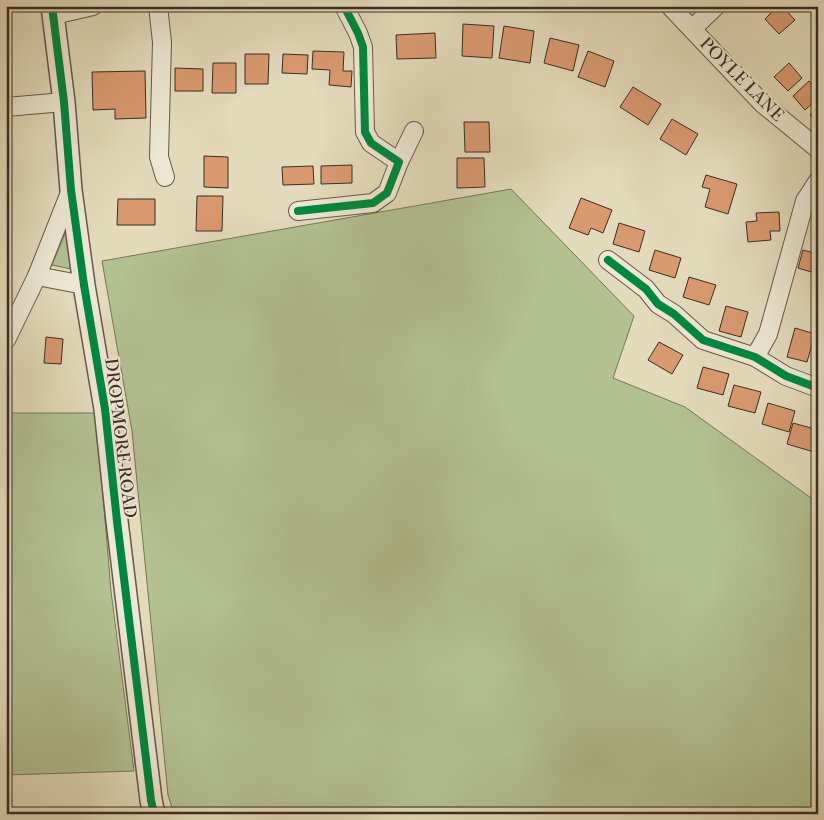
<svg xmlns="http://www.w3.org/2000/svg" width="824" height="820" font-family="'IM FELL French Canon',serif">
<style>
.green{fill:#b2c092;stroke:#77765b}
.building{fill:#d9996f;stroke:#3c2c24}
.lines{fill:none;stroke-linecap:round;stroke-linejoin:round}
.minor-casing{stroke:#66584a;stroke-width:20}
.tertiary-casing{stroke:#66584a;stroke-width:24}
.minor{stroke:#ede7d3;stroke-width:18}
.tertiary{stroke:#ede7d3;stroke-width:21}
.cycleway-casing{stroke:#ede7d3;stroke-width:11}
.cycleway{stroke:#00873e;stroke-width:8}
.labels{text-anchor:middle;stroke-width:4;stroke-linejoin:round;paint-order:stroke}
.street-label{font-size:18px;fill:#3c2c24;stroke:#ede7d3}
</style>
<rect width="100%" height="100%" fill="#e3dabb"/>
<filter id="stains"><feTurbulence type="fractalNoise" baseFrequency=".004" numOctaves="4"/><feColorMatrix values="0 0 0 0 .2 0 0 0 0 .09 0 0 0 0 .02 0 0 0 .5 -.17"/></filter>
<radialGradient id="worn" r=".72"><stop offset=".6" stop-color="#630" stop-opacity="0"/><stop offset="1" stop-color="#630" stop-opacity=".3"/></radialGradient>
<g class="green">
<polygon points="511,189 634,316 613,378 685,407 818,503 818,814 174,814 168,795 132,431 102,261"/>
<polygon points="66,231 71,269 52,265"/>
<polygon points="6,413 96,413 111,591 134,771 6,775"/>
</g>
<g class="building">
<polygon points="778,6 782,6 795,20 779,34 765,19"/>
<polygon points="789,6 801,6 794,12"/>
<polygon points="463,24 494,26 492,58 462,56"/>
<polygon points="504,26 534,31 530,63 499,58"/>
<polygon points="435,33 436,58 397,59 396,35"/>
<polygon points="550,38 579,45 573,71 544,63"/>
<polygon points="313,51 344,52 343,71 352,71 351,87 329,85 330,70 312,69"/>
<polygon points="588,51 614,61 605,87 578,77"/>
<polygon points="245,54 269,54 268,84 245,84"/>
<polygon points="283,54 308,55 307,74 282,73"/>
<polygon points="213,63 236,63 236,93 212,93"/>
<polygon points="789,63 802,78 788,91 774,77"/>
<polygon points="175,68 203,69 203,91 175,91"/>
<polygon points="145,71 146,118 115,119 115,109 93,110 92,72"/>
<polygon points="809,81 818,91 818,98 805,110 793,96"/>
<polygon points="633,87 661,104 648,125 620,107"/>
<polygon points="818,107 818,123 810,115"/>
<polygon points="672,119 698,134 686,155 660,139"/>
<polygon points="464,122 489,122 490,152 465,152"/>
<polygon points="204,156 228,157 228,188 204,187"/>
<polygon points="457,158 484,158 485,187 457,188"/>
<polygon points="352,165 352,183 321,184 321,166"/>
<polygon points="313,166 314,184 283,185 282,167"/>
<polygon points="706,175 737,184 728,214 705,207 710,189 702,187"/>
<polygon points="197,196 223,196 222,231 196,231"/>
<polygon points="581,198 612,210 603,233 591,228 588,235 569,228"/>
<polygon points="118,199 155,199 155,225 117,225"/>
<polygon points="779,212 780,231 770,231 771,240 748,242 746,222 757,221 756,213"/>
<polygon points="619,223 645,231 639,252 613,244"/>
<polygon points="655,250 681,258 675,278 649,270"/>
<polygon points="803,250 818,254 818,274 798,268"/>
<polygon points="689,277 716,285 709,305 683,297"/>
<polygon points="726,306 748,312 741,337 719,331"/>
<polygon points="795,328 815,334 807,362 787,357"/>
<polygon points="46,337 63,339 61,364 44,363"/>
<polygon points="659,342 683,355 672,374 648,360"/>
<polygon points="703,367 729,374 723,395 697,388"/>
<polygon points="734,385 761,392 755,413 728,406"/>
<polygon points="6,395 12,397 8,409 6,409"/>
<polygon points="768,403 795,411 789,432 762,424"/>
<polygon points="793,423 818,430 818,438 814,452 787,444"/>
</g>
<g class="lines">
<defs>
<g id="minor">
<polyline points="158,6 162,42 159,157 165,177"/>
<polyline points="670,6 763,104 818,149"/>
<polyline points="54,15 93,6"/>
<polyline points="692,29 716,6"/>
<polyline points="6,107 64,102"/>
<polyline points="399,162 414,131"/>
<polyline points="298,211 373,203 387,193 399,162 371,143 365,132 363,47 358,33 344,6"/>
<polyline points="608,260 646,289 658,304 674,314 703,340 755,357 786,376 818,388"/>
<polyline points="37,276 84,285"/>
<polyline points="6,340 37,276 71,190"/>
<polyline points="755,357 768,334 805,201 818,181"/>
</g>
<polyline id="tertiary" points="52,6 64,102 71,190 84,285 105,409 117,521 151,800 154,814"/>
</defs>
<use href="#minor" class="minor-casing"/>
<use href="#tertiary" class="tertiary-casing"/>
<use href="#minor" class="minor"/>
<use href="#tertiary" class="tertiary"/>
<defs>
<g id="cycleway">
<polyline points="52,6 64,102 71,190 84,285 105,409 117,521 151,800 154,814"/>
<polyline points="298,211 373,203 387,193 399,162 371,143 365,132 363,47 358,33 344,6"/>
<polyline points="608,260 646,289 658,304 674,314 703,340 755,357 786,376 818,388"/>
</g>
</defs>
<use href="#cycleway" class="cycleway-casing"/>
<use href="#cycleway" class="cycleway"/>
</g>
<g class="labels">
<g class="street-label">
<text transform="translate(742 79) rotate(45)" y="6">POYLE LANE</text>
<text transform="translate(121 438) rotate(83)" y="6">DROPMORE ROAD</text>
</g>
</g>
<rect width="824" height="820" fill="none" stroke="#e3dabb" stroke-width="25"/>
<rect x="8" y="8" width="809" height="805" fill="none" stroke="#3c2c24" stroke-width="2.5"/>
<rect x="12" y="12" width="799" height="795" fill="none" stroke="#3c2c24"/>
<rect width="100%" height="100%" filter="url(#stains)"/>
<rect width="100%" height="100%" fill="url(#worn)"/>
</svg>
